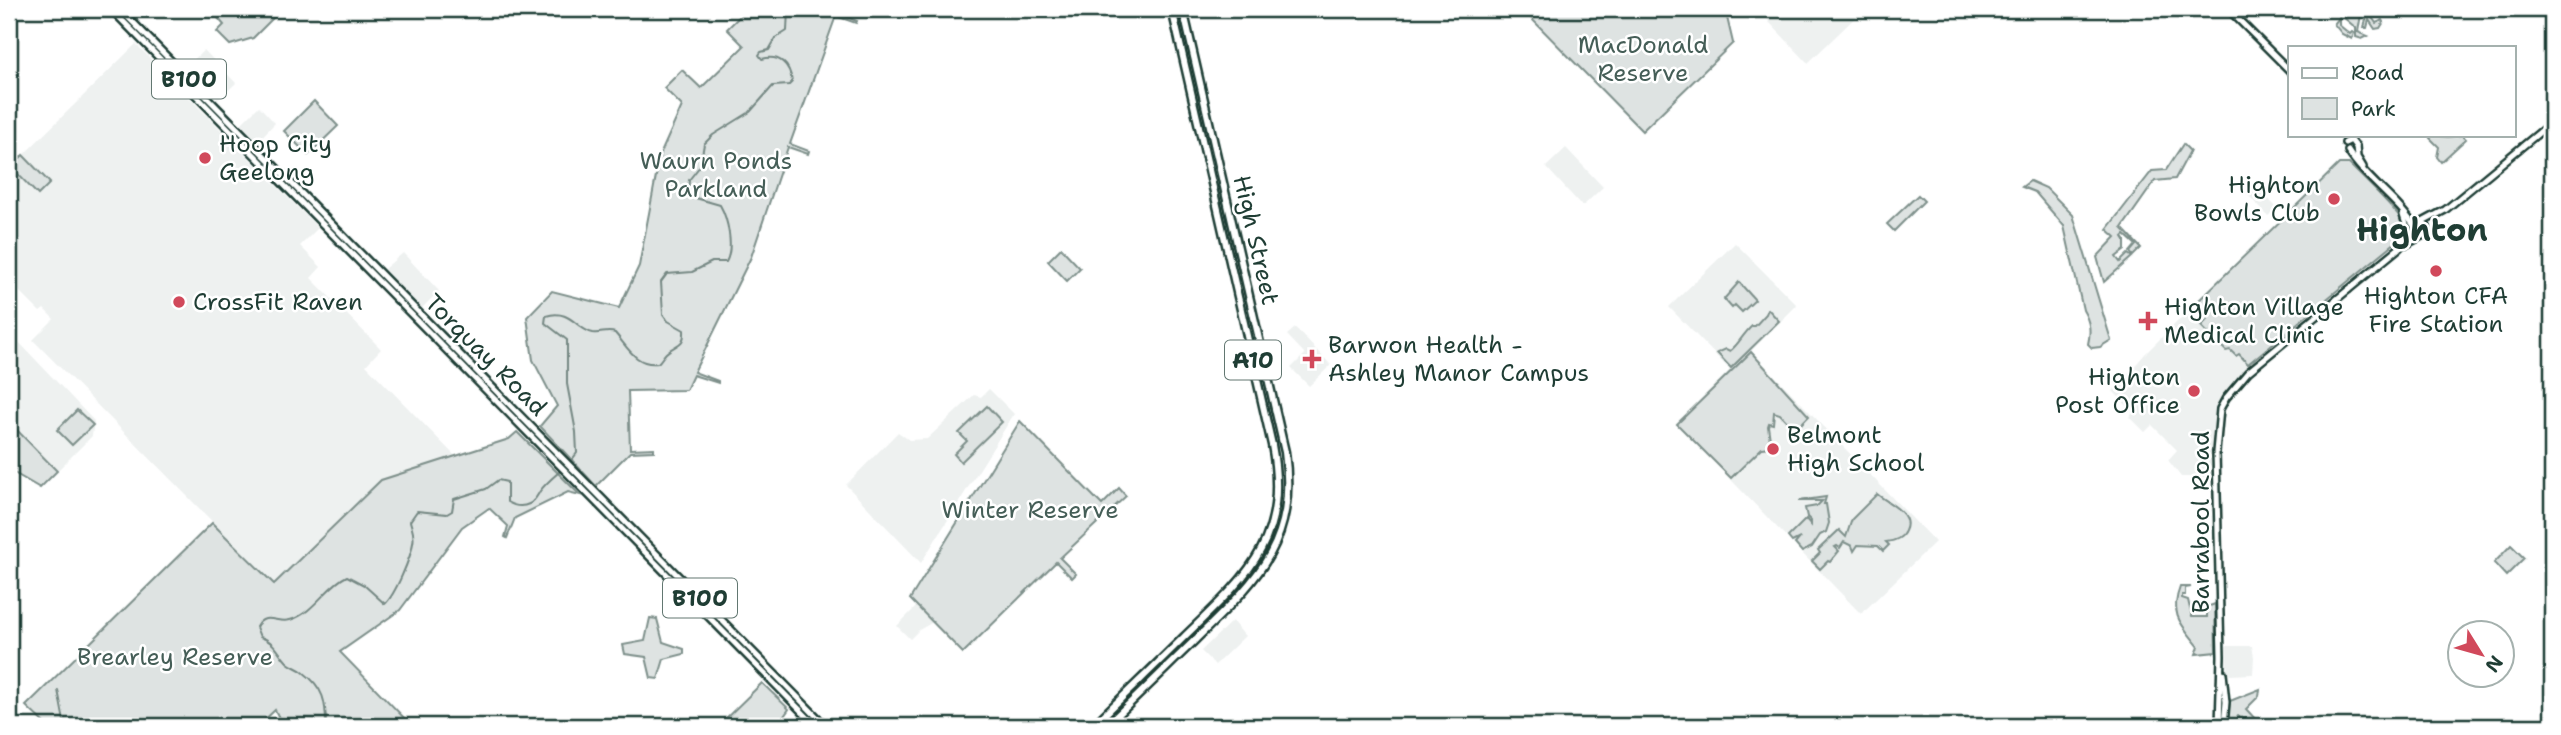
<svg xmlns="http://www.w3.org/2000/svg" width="2561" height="735" font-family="'Shantell Sans',sans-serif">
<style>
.built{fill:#eef1f0}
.green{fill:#dee3e2;stroke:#7e908b;stroke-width:2}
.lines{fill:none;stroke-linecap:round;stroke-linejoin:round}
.stream{stroke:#758883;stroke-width:2}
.major-casing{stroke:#1f3d34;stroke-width:10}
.highway-casing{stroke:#1f3d34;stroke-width:11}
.major{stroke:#fff;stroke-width:5}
.highway{stroke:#fff;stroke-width:6}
.poi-dot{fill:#d1495b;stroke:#fff;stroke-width:2.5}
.labels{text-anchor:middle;stroke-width:5;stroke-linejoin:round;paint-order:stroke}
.shield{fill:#fff;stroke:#627771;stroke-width:2}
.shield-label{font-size:23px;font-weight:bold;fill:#1f3d34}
.park-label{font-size:24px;fill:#455e57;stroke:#fff}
.poi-label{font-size:24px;fill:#1f3d34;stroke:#fff;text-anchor:start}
.street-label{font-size:24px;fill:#1f3d34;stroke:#fff}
.district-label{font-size:32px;font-weight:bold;fill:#1f3d34;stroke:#fff}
</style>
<rect width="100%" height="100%" fill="#fff"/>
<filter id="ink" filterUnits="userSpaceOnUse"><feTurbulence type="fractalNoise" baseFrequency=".0143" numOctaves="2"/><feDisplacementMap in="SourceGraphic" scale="14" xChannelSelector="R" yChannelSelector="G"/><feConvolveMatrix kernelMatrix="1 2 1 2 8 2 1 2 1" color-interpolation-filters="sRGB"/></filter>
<g filter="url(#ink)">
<g class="built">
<polygon points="1768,9 1864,9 1808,63 1769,22 1764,13"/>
<polygon points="136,44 318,228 300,246 321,267 311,278 381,349 366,365 455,456 381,480 274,584 33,340 54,319 44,309 40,312 9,281 9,169"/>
<polygon points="204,50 236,83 218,100 186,67"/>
<polygon points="259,106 275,123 258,141 241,124"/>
<polygon points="1566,148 1603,187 1584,205 1581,205 1546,167"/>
<polygon points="2255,185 2277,208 2268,216 2247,194"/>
<polygon points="1735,243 1797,305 1751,351 1935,542 1861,614 1676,423 1730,370 1669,307"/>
<polygon points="403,253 439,291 422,308 384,269"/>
<polygon points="2186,313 2226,351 2230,350 2239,352 2249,363 2224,393 2215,412 2212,445 2213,477 2181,477 2168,460 2177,450 2152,425 2145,432 2130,417 2133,412 2113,391 2145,354"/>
<polygon points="1295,328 1331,365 1309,386 1291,368 1305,354 1287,335"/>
<polygon points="15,338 94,421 92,436 57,471 9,422 9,343"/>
<polygon points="989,389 1014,414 921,563 846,485 898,432 909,440 927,439 974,395 981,397"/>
<polygon points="917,606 933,622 919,630 910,639 897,626"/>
<polygon points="1232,621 1245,636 1215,665 1201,651"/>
<polygon points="2226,646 2252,646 2254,657 2253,674 2230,675 2227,672"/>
</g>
<g class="green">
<polygon points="228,9 282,9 253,38 230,45 217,32 224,25 218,18"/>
<polygon points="747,9 839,9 837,13 857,21 856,23 836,16 790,144 809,151 808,154 788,147 751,257 694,372 718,381 718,383 693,375 686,390 628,391 630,449 654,448 654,451 630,452 596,486 540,426 557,406 533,360 527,317 552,291 619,308 639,266 660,155 682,106 664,88 682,70 701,88 744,46 727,29"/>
<polygon points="1522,9 1725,9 1733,43 1642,131"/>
<polygon points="2341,9 2370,9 2369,13 2376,23 2383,20 2384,22 2380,28 2375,29 2369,20 2367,28 2364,28 2367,15 2364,12 2361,14 2358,32 2368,36 2362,39 2356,37 2356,28 2343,17 2339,20 2339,25 2350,34 2352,32 2354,33 2352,39 2342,34 2334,24 2339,18"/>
<polygon points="314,101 338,126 308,155 284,131"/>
<polygon points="2432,135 2448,137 2462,135 2466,139 2441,162 2437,157 2439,147 2430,138"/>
<polygon points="2183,144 2190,151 2175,179 2155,181 2122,228 2141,248 2133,256 2130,252 2136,245 2125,235 2123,237 2125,240 2125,250 2116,257 2120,262 2128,254 2132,257 2104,282 2097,257 2116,237 2107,229 2152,171 2166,170"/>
<polygon points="9,147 20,158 23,155 50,183 38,195 11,167 15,162 9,155"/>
<path d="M2339,164h10c10,10 55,52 57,63 1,5 -1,6 -4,10l-154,127 -9,-10 -3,2 -6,-6 -4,1 -25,-25 7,-7 -1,-5 -11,-11z"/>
<path d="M2030,181l16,7 27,27 38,125 -11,7 -8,1 -4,-4c3,-13 2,-22 -5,-34l-19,-84 -29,-34 -13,-5z"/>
<polygon points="1918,195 1924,201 1894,231 1887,224"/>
<polygon points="1061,248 1080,268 1067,281 1048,261"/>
<polygon points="1739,282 1755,300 1742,312 1735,305 1732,308 1724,299"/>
<path d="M1768,309l11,12 -48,47 -14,-15 9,-4 4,2c9,-7 13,-17 22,-25h3l11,-12z"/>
<polygon points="1751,352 1809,416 1795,430 1780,414 1774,412 1773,424 1769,423 1768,426 1771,447 1762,448 1731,478 1677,424"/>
<polygon points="987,406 1002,422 961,462 954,454 967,441 959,433"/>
<polygon points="77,410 93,425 72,445 57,430"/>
<polygon points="1020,421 1102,505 1119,488 1126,496 1060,558 1076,574 1072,578 1056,562 963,653 910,599"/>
<polygon points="9,422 57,471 40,488 9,470"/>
<polygon points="517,432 580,495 568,492 515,518 507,538 505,537 508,526 489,508 462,527 400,610 340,652 412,726 283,726 275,710 258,726 47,726 26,706 212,523 274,584 381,480 509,439"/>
<path d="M1877,494c9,8 37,19 28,37 -3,8 -11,10 -19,11l3,3 -6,6 -5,-5 -20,-1 -4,6 -2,-5 -8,-4 -4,6 -3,-2 -2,1 4,4 -9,11 -2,-1 -8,8 -8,-8 8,-8 -2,-3 21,-20 7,7 6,-18z"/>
<polygon points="1826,497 1824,504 1826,504 1829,523 1826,532 1820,535 1812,547 1802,552 1795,544 1800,538 1792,542 1788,537 1806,519 1811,525 1811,521 1807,517 1805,508 1817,506 1822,501 1798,501"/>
<polygon points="2511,545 2524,558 2506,576 2494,563"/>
<path d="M2180,587h11l-6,1v7h-3v3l6,2 4,17h15v-10l8,-3 1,48 -20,2 3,-7c-17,-22 -30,-31 -19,-60z"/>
<polygon points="650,618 657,619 663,642 684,649 684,654 664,659 658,679 651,678 646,657 625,654 623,645 645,641"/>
<polygon points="762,683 789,709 777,726 718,726"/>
<polygon points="2260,689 2259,696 2246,709 2257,721 2260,719 2267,726 2227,726 2230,701"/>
<polygon points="2533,716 2552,716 2552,726 2428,726"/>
</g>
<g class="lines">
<g class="stream">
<polyline points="58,690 65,726"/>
<polyline points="2238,716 2244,726"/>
<path d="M326,726c0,-24 -2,-38 -23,-54 -5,-4 -10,-5 -15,-9 -10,-10 -13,-22 -28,-26l-4,-10c9,-16 21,-3 34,-7 24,-7 36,-34 57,-44l17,9 21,19c10,-9 26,-47 28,-61 2,-8 -1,-14 -3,-22l7,-10 30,3 5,-3 2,-12 32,-10 12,-9 9,2v20c7,4 14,6 22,2 6,-3 8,-8 11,-13 10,-14 27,-23 37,-38l-1,-21 -9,-48v-44l-22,-17 1,-7c24,-8 31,14 47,17 8,1 15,-3 22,0 13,15 21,33 43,30 3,-3 5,-7 8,-10 10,-10 19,-6 18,-23l-16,-9 -5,-7 -2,-32 6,-8 25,-2 20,-10h14c8,-14 2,-43 -6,-57l-28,-8 -4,-5 1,-12 11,-14 4,-22 9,-9 37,-23 23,-26 16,-1 3,-3c-2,-18 -13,-28 -30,-23l-3,-4 2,-3 8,-2 7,-12 11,-7 1,-22"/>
</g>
<defs>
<g id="major">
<polyline points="111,9 816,726"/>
<polyline points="120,9 826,726"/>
<polyline points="2228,9 2290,71"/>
<polyline points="2345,143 2351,140 2356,147"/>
<polyline points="2356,146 2357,157 2363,167"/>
<path d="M2348,151c18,29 50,48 68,78"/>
<polyline points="2421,235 2416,230 2419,224 2445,210 2552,122"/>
<polyline points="2399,244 2408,231 2403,215"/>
<polyline points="2407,244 2427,233 2427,227 2422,223"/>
<polyline points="2348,290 2398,249 2416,230"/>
<polyline points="2223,673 2226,702 2224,726"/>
<polyline points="2219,726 2221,656 2216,452 2220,409 2226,398 2248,372 2348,290"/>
</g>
<g id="highway">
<path d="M1093,726c30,-30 61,-59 91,-89 63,-61 106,-96 88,-192l-100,-436"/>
<path d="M1106,726c30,-28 59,-57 89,-86 60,-59 103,-95 90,-188l-102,-443"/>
</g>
</defs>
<use href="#major" class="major-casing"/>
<use href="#highway" class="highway-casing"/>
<use href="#major" class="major"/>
<use href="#highway" class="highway"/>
</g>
</g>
<g class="poi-dot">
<circle cx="205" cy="158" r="7"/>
<circle cx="2334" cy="199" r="7"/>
<circle cx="2436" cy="271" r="7"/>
<circle cx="179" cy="302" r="7"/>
<path d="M2144.5 310.5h7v7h7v7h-7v7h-7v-7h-7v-7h7z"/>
<path d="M1308.5 348.5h7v7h7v7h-7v7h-7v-7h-7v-7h7z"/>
<circle cx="2194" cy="391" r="7"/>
<circle cx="1773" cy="449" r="7"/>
</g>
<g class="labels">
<g class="shield">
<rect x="152" y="59.5" width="74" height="39" rx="5"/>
<rect x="1225" y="340.5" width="56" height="39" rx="5"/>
<rect x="663" y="578.5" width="74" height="39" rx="5"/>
</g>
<g class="shield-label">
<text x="189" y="87">B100</text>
<text x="1253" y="368">A10</text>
<text x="700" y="606">B100</text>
</g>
<g class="park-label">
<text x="1643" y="53">MacDonald<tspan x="1643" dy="28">Reserve</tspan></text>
<text x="716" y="169">Waurn Ponds<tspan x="716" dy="28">Parkland</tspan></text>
<text x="1030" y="518">Winter Reserve</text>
<text x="175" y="665">Brearley Reserve</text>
</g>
<g class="poi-label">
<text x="219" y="152">Hoop City<tspan x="219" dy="28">Geelong</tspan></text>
<text x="2320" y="193" text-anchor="end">Highton<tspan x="2320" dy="28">Bowls Club</tspan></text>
<text x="2436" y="304" text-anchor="middle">Highton CFA<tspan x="2436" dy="28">Fire Station</tspan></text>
<text x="193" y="310">CrossFit Raven</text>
<text x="2164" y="315">Highton Village<tspan x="2164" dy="28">Medical Clinic</tspan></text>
<text x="1328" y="353">Barwon Health -<tspan x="1328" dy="28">Ashley Manor Campus</tspan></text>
<text x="2180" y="385" text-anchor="end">Highton<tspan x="2180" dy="28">Post Office</tspan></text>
<text x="1787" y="443">Belmont<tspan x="1787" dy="28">High School</tspan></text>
</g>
<g class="street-label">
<text transform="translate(1256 240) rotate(77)" y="8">High Street</text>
<text transform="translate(486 355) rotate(45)" y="8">Torquay Road</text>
<text transform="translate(2201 522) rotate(-90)" y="8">Barrabool Road</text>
</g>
<g class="district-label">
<text x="2422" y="241">Highton</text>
</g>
</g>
<rect width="2561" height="735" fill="none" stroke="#fff" stroke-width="35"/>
<rect x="18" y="18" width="2526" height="700" fill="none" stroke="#1f3d34" stroke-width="2.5" filter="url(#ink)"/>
<rect x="2288" y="46" width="228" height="91" fill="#ffffff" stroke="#a5b1ae" stroke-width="2"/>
<rect x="2302" y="68" width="35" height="10" fill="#ffffff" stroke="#a5b1ae" stroke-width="2"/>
<text x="2351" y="80" font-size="21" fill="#1f3d34">Road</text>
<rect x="2302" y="98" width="35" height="21" fill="#dee3e2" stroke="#a5b1ae" stroke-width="2"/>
<text x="2351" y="116" font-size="21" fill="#1f3d34">Park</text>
<g transform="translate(2481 654) rotate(127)"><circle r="33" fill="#ffffff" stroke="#a5b1ae" stroke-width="2"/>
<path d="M0-5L12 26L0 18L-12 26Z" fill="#d1495b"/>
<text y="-10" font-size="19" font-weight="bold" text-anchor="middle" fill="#1f3d34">N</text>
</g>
</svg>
